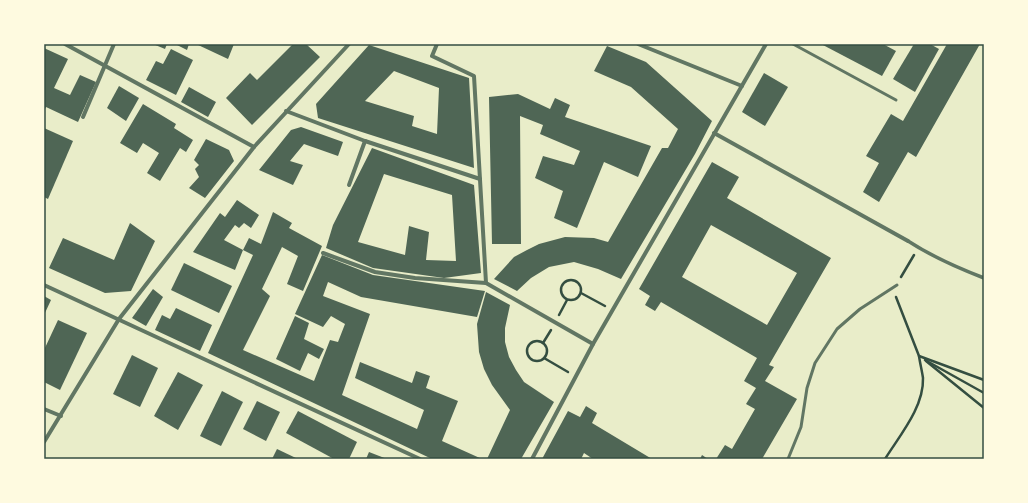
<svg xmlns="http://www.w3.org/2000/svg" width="1028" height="503" font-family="Helvetica,sans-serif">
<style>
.building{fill:#4f6655;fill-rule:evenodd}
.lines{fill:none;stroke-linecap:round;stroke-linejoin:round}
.path{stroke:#344e41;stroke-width:2.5}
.service{stroke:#617663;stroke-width:3}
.pedestrian{stroke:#617663;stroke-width:3.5}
.minor{stroke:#617663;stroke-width:4}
.neatline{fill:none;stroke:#344e41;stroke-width:1.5}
</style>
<rect width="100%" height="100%" fill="#e9edc9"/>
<g class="building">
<polygon points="153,44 167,44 165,49"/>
<polygon points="175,44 189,44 187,50"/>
<polygon points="196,44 234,44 228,59"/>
<polygon points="293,44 306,44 320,57 252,125 226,98 250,73 257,80"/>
<polygon points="821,44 883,44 896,51 882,76"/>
<polygon points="914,44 930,44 939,49 915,92 893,79"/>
<polygon points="947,44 980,44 916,157 908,152 879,202 863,192 879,163 866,156 891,114 903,121"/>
<path d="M369,45l100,33 5,90 -156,-50 -2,-14zM394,71l45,17 -2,46 -25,-8 2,-10 -49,-15z"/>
<polygon points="607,46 646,62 712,121 695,154 621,279 598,269 574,262 549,267 531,278 517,291 494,279 514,257 527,250 539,244 565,237 594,238 608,242 662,148 668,148 678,129 631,87 594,71"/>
<polygon points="44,48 68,59 54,88 70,95 80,75 96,82 78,122 46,107 44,111"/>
<polygon points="171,49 193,60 176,95 146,80 156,61 163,64"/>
<polygon points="764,73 788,87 765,126 742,112"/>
<polygon points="119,86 139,98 126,121 107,108"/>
<polygon points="189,87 216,102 208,117 181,102"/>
<polygon points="518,94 550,109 555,98 570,105 565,117 651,146 638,177 604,162 577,228 554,218 563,191 535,178 543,156 574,165 580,151 540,134 543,125 520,116 521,244 492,244 489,97"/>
<polygon points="143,104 176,124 174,128 193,140 186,152 180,148 160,181 147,173 159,153 143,143 137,153 120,143"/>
<polygon points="301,127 343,142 338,156 304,144 290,161 303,165 293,185 259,170 291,130"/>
<polygon points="44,128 73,141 48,199 44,197"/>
<polygon points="206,139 229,150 234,161 205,198 189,188 199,177 195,169 199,165 194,160"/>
<path d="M372,148l102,37 7,88 -37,5 -71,-10 -47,-20 7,-23zM384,174l68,21 4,66 -30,-1 3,-28 -20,-6 -4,29 -47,-13z"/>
<path d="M712,162l27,15 -12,21 104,60 -62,107 5,2 -9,14 32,18 -35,60h-46l9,-14 7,4 23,-40 -9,-5 10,-16 -12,-7 13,-23 -96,-56 -6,9 -10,-6 5,-9 -11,-7zM711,225l86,48 -30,52 -85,-48z"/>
<polygon points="237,200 259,215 251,228 244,223 239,228 235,225 224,240 243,250 235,270 193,252 220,213 225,217"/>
<polygon points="273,212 292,223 289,228 322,246 303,291 287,284 298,256 282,247 262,289 270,296 243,350 314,381 330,340 338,342 345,324 331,316 323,327 295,314 322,255 373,275 485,291 477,317 361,297 328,282 323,296 370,314 342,395 417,429 424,410 355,378 360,362 412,383 416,371 430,376 426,388 458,401 442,441 482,459 432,459 208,353 253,255 243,250 249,238 261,244"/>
<polygon points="130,223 155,241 131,291 105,293 49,268 63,238 114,260"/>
<polygon points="184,263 232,286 219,313 171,290"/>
<polygon points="153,289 163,297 146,326 132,318"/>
<polygon points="486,292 510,305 505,328 505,342 509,357 516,370 524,382 554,402 521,459 487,459 510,410 492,385 484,369 479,352 477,324"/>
<polygon points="44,296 51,300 44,315"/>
<polygon points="176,308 212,325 200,351 155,330 162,315 170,319"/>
<polygon points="295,316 309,323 304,339 324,349 319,359 308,353 300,371 276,359"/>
<polygon points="58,320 87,333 60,390 44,382 44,350"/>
<polygon points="132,355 158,368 140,407 113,394"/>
<polygon points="178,372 203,385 178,430 154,416"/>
<polygon points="222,391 243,402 221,446 200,436"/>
<polygon points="257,401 280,412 266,441 243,429"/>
<polygon points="586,406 597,413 592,423 652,459 593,459 584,453 581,459 542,459 568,411 580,417"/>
<polygon points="298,411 357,442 349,459 334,459 286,433"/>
<polygon points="277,449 298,459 272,459"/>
<polygon points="369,452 387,459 366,459"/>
<polygon points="702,455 708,459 700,459"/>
</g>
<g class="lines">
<g class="path">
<polyline points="901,277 914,255"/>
<circle cx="571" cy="290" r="10"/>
<polyline points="581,293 605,306"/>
<polyline points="896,297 919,356 984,380"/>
<polyline points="559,315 567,300"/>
<circle cx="537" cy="351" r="10"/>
<polyline points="543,343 551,330"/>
<polyline points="544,358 568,372"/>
<polyline points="925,360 984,393"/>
<polyline points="926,361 984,408"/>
<path d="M885,459c15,-24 39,-52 38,-81 -1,-7 -3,-15 -4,-22"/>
</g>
<g class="service">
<polyline points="793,44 896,100"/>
<polyline points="788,459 801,427 807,388 815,363 837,329 860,309 897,285"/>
</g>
<path class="pedestrian" d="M908,241c23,15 50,27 76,37"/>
<g class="minor">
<polyline points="65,44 254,147"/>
<polyline points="437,44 432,56 474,76 486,283 593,344"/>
<polyline points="638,44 742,86"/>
<polyline points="286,111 365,141 480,179"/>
<polyline points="83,117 114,44"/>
<polyline points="714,133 908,241"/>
<polyline points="349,185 365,141"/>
<polyline points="323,253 375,272 415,278 486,283"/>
<polyline points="44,285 420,459"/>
<polyline points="44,409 61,416"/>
<polyline points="44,442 119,319 254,147 349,44"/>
<polyline points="532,459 593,344 766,44"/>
</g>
</g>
<rect width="1028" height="503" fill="none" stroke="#fefae0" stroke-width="90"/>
<rect x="45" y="45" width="938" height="413" class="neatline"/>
</svg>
